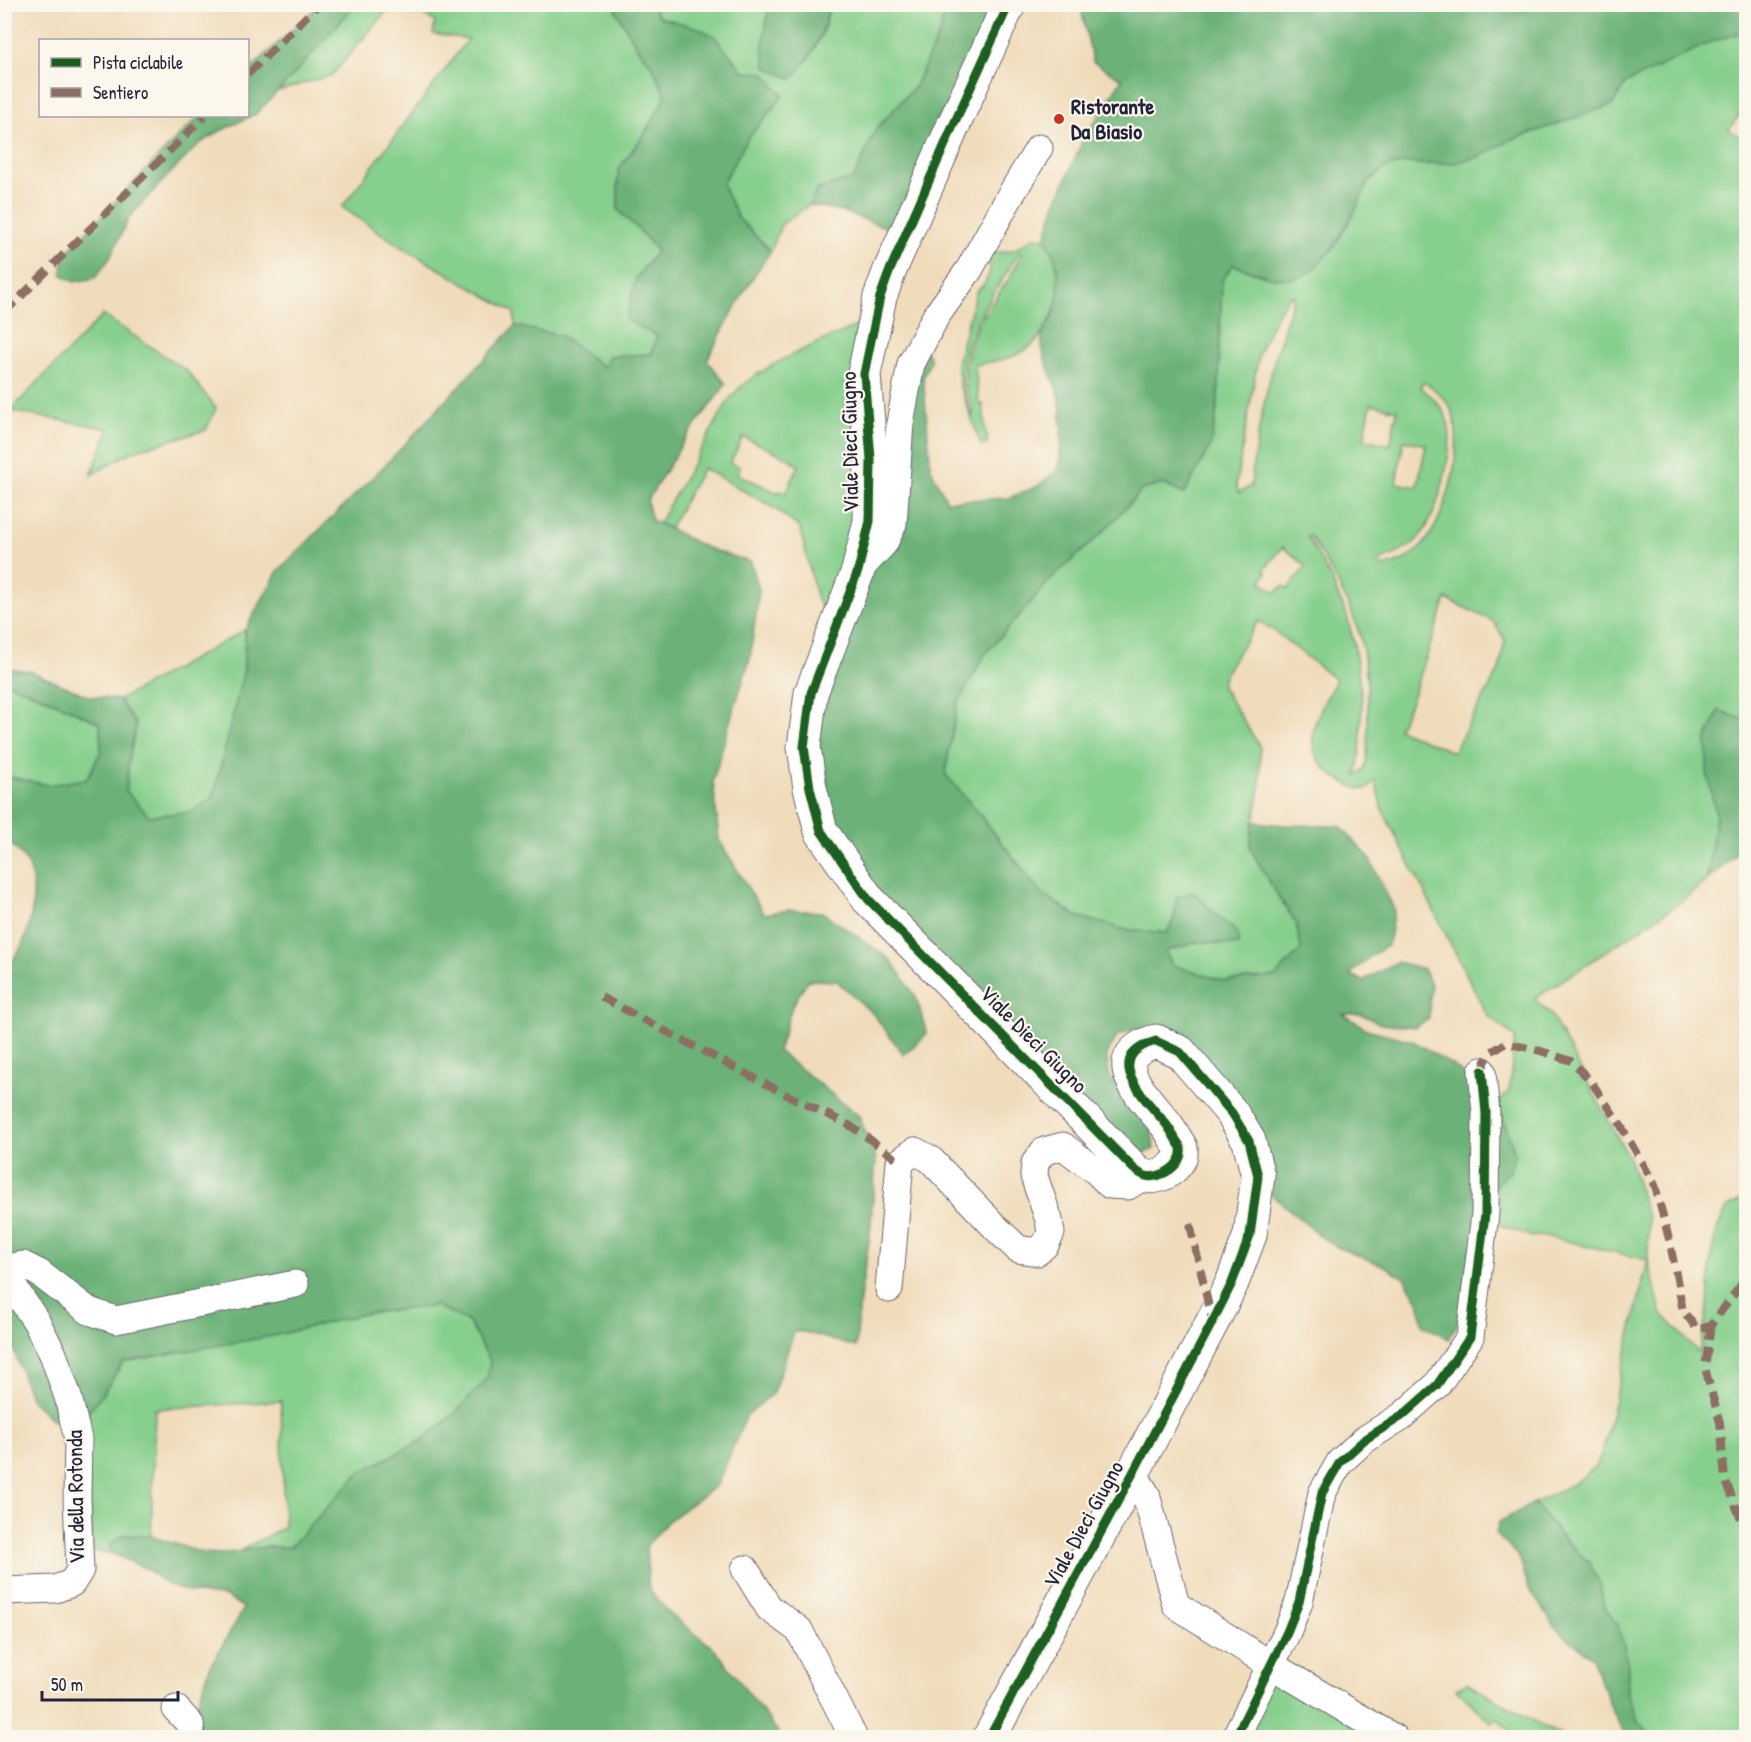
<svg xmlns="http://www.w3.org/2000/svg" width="1751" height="1742" font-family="'Patrick Hand',sans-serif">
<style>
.green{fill:#86cf8c;stroke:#547864;stroke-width:1.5;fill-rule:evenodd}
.forest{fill:#6cb278;stroke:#476a5a;stroke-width:1.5}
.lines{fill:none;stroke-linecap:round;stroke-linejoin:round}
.minor-casing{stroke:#6a6368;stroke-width:29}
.major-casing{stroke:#6a6368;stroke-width:35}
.minor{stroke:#fff;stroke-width:27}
.major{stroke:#fff;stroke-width:33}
.quiet{stroke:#8d6e63;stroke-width:8;stroke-dasharray:15 8;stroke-linecap:butt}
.cycleway-casing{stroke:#fbf7ec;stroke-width:13}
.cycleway{stroke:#1b5e20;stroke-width:9}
.poi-dot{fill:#c8321e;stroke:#fbf7ec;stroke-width:2}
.labels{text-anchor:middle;stroke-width:4.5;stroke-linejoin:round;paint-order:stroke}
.poi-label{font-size:22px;font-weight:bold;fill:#22223b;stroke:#fbf7ec;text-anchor:start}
.street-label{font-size:22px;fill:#22223b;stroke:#fbf7ec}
</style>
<rect width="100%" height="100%" fill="#fbf7ec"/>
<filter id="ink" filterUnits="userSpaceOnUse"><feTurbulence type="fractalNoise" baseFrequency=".0167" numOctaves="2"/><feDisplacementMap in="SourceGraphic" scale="12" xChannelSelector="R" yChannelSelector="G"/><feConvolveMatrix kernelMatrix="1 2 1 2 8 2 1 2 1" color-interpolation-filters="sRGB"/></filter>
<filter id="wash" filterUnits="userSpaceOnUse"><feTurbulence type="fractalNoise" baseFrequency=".008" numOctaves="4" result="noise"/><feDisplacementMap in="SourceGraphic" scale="24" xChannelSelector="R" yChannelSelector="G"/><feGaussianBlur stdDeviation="1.35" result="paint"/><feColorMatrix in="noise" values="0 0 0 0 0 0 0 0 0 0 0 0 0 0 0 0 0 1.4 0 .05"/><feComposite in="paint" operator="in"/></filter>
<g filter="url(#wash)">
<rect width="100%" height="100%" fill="#f0dcbb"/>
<g class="green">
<polygon points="355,5 392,5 332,75 278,91"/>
<polygon points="410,5 616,5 617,11 638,49 653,67 666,97 643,136 618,170 618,210 639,230 657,251 636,279 657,336 651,354 609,356 604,368 561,336 515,326 514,312 403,248 342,207 468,39 433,34 435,22"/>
<polygon points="652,5 769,5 763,45 808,60 823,33 830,5 947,5 940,32 915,86 876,129 853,179 817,190 809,205 781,225 771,251 738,218 722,184 748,138 783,96 764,74 744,72 714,36 698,28 659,17"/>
<path d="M1746,31v75l-17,23 17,13v579l-27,-11 -12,61 9,44 -9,65 -29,24 -144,95 16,14 79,145 19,59v42l13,54 38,40 9,-46 3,-53 7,-28 9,-18 19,-12v541l-92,1 -3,-2 -13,-15 -11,-28 1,-26 -11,-42 -13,-19 -4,-22 -10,-20 -26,-25 -30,-36 39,-19 12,-9 12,-11 7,-18 44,-186 -108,-25 -8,2 -37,-14 3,-120 11,-12 6,-54 -28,-22 -105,-206 -7,-29 -8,9c-14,1 -18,-5 -30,-11 -6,-3 -9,-7 -14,-12 -24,-27 0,-60 13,-86l-63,-50 -15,-9 -31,49 -6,15 39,62v40l-10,61 23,40 23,35 6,26 -27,28 -51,4 -52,-16 -7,-14 33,-9 40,3 -26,-34 -18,-19 -17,5 -3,21 -7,15 -44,-4 -47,-13 -35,-23 -64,-82 -32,-37 12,-69 28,-51 68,-77 49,-44 40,-43 21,-6 53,-66 3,-34v-33l3,-71 11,-15 39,13 62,-31 19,-32 16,-34 18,-14 18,-4 21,1 52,-7 33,-17 101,-35 14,-22 84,-41zM1294,296c-20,63 -37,123 -43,190l-12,7 -3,-9 23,-131 17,-38 13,-18zM1424,382c12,8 23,17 28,30 14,36 -7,114 -35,139 -10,9 -21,12 -33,16l-7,-5c13,-6 29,-11 40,-22 20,-21 36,-84 32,-113 -3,-18 -15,-29 -29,-40zM1371,404l26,6 -7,35 -26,-6zM1404,440l22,5 -9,42 -21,-4zM1307,536h3c19,31 45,73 52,109 8,38 6,77 5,116l-3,8 -8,6 4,-20 2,-55 -8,-56 -7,-28 -17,-39zM1283,547l23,19 -18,23 -5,-3 -7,7 -15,-12 6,-8 -3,-3zM1446,599l47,22 12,19 -6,30 -46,82 -55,-23 14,-30z"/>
<path d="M1036,237l9,2c27,31 12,92 -21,112 -15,9 -32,10 -49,14l4,39h4l3,32 2,1 -1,6 -5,3 -2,-3 -20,-57 -3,-23 19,-71 9,-9 4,-9 1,-9 -4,-9c10,-5 19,-3 29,-7 8,-3 13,-10 21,-12zM1022,253c-9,24 -26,43 -39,64 -12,18 -19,46 -17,68 1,9 5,18 7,27l-1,4c-3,-9 -8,-21 -9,-31 -5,-49 32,-91 55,-131z"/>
<polygon points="103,315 187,371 216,408 206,430 133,451 91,475 109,429 10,411"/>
<path d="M867,321l2,170 -40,128 -12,-19 -17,-72 -29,-22 -68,-38 -34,61 -10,-6 68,-120c20,-35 102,-64 140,-82zM743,437l50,23 -1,2 7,3 -13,28 -7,-2 -1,2 -41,-19 3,-7 -10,-4z"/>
<polygon points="245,630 244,670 213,798 191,812 149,816 126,791 129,759 136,725 119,700"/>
<polygon points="4,682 43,697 100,723 101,751 87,779 48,785 5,776"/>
<polygon points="436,1306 468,1321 490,1361 488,1379 455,1413 424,1439 359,1473 290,1547 266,1547 241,1550 284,1527 281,1401 155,1409 151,1536 123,1535 110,1545 111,1553 92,1551 86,1414 106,1389 123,1362 277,1335 367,1313"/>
<polygon points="1271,1665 1394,1738 1228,1738"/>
<polygon points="1466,1683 1563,1737 1517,1737 1496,1718 1491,1722 1456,1689"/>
</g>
<g class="forest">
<path d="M319,5h36l-57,65 -42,44 -36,17 -21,13 -43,44 -27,30 -19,40 -15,20 -21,4 -12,-8 1,-18c46,-46 89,-96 137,-140h48v-45z"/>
<path d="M616,5h36l7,12 39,11 16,8 30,36 20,1 19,23 -35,42 -26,46 16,34 33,33c-25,34 -44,72 -64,109l19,24 -41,55 -38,62 5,20c13,3 33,17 48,24 16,7 34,12 51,17l8,28 -9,69 -20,62 -17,60 6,59 45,74 24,-4 34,2 68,47 26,38 11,37 -23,21 -30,-40 -37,-34 -29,-1 -16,26 -14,45 81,65 17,42 -6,77 -10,64 -4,48 -51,-15h-11l-21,61 -26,22 -30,70 -49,36 -22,26 3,43 21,24 45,35 63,83 2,5h-589l-1,-13 20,-57 34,-59 -17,-11 -37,-5 -24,-8 -19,-15 -36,-16 -1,-8 13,-10 28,1 52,17 19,1 44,-7h24l69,-74 65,-34 31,-26 32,-34 3,-18 -22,-40 -32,-15 -69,7 -90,22 -154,27 -17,27 -20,26 -33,6 -23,-23 -25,-74 -1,-354c26,-25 35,-70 25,-104 -3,-7 -18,-22 -24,-28l-1,-62 44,9 39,-6 14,-28 -1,-28 -57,-26 -38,-15v-14l25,3 58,25 31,4 17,25 -7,34 -3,32 23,25 42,-4 22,-14 31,-128 1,-40 33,-59 114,-113 123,-132 46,10 43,31 5,-11 43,-2 5,-18 -31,-16 10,-42 21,-27 -18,-21 -21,-20v-40l25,-34 23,-39 -13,-30 -15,-18 -22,-38z"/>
<path d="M769,5h61c-8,33 -16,48 -38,74l-26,-12 -3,-21z"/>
<polygon points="947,5 998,5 896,231 841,211 809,205 817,190 853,179 876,129 915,86 940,32"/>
<path d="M1080,5h666v26l-36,11 -84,41 -14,22 -101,35 -33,17 -24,6 -28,1 -21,-1 -18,4 -18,14 -16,34 -19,32 -17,19 -8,7 -16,6 -21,-1 -39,-13 -11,15 -3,71v33l-3,34 -6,29 -26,47 -21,-10 -21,6 -40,43 -49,44 -68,77 -28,51 -12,69 32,37 64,82 35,23 47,13 44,4 7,-15 3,-21 17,-5 18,19 26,22v12l-40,-3 -32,9 6,14 52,16 51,-4 26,-28 -5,-26 -23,-35 -23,-40 3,-26 31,3 56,1 28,30 26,53 -6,36 -18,12 -20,17 12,7 35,-19 27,7 7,16 -2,34 -14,8 -34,-3 -20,-10h-18l23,15 47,12 42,26 43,36 17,50 -5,18 -33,31 -14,110 -14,27 -26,-14 -4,-23 -15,-24 -19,-12 -46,-18 -20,-13 -48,-41 -91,-142 -47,-22 -15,5 -12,20 4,23 17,25 24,20 3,26 -17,7 -269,-257 -58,-111 -6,-41 117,-403 10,16 -8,17 8,92 16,32 62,-3 29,-12 21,-18c2,-23 5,-53 -1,-75 -6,-18 -18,-37 -16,-58 1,-5 6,-11 9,-16 11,-25 10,-57 -6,-80l10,-33 27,-64 40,-63 -29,-17z"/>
<polygon points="1719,710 1746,721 1746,846 1707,880 1716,815 1707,771 1707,737"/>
<polygon points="1534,1503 1564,1539 1590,1564 1600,1584 1604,1606 1617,1625 1624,1646 1628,1667 1627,1693 1638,1721 1651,1736 1654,1737 1626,1737 1609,1704 1592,1657 1558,1631 1529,1589 1519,1557 1496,1534 1499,1522"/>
</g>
</g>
<g filter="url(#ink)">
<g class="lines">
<defs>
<g id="minor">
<polyline points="858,571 884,543 893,524 900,423 911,364 936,316 969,270 1013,191 1039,148"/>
<polyline points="889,1289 900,1162 915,1151 930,1159 999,1231 1018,1249 1037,1252 1045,1245 1051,1233 1049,1220 1034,1176 1035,1163 1044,1151 1063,1146 1096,1171 1110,1185 1128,1186 1144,1176"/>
<polyline points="1133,1473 1146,1494 1176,1605 1271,1665 1394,1738"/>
<polyline points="745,1569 769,1608 799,1630 854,1738"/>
<polyline points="4,1591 55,1589 72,1583 80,1570 77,1498 78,1439 68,1397 53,1354 36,1321 12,1285 7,1268 23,1265 39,1273 89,1311 116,1320 295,1284"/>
<polyline points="176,1709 190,1724 191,1738"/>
<polyline points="1235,1738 1287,1632 1299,1602 1322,1493 1340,1462 1364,1440 1402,1416 1437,1385 1470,1337 1485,1214 1486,1113 1482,1071"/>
</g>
<path id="major" d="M989,1738l144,-265 82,-156 17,-34 18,-48 8,-59 -9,-35 -17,-28 -52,-61 -24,-11c-57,16 -10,58 10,83 4,5 7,11 10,16 2,3 4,5 5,8 3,17 -21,32 -35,28 -5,-1 -9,-5 -12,-7l-266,-270 -47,-68 -11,-43 -6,-41 7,-54 47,-122 12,-50 1,-62 -7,-85 16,-77 10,-27 63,-144 56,-122"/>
</defs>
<use href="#minor" class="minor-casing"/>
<use href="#major" class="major-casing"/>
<use href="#minor" class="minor"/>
<use href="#major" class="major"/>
<g class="quiet">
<polyline points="248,74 319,4"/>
<polyline points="4,313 205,116"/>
<polyline points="601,997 785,1094 849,1125 868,1138 900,1162"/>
<polyline points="1482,1071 1489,1053 1506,1043 1541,1051 1571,1061 1590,1080 1620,1124 1655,1185 1670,1243 1683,1311 1698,1330 1711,1325 1746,1278"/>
<polyline points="1190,1224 1212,1320"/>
<polyline points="1711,1325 1705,1368 1720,1423 1725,1479 1746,1532"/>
</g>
<defs>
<g id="cycleway">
<path d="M989,1738l144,-265 82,-156 17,-34 18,-48 8,-59 -9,-35 -17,-28 -52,-61 -24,-11c-57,16 -10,58 10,83 4,5 7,11 10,16 2,3 4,5 5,8 3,17 -21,32 -35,28 -5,-1 -9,-5 -12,-7l-266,-270 -47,-68 -11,-43 -6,-41 7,-54 47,-122 12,-50 1,-62 -7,-85 16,-77 10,-27 63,-144 56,-122"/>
<polyline points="1235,1738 1287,1632 1299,1602 1322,1493 1340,1462 1364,1440 1402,1416 1437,1385 1470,1337 1485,1214 1486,1113 1482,1071"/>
</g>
</defs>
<use href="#cycleway" class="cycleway-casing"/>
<use href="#cycleway" class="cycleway"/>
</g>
</g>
<circle class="poi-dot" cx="1059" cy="119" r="6"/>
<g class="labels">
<g class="poi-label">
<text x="1071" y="114">Ristorante<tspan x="1071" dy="25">Da Biasio</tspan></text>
</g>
<g class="street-label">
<text transform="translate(849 442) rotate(-91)" y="8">Viale Dieci Giugno</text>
<text transform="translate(1034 1039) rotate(45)" y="8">Viale Dieci Giugno</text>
<text transform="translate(75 1497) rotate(-91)" y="8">Via della Rotonda</text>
<text transform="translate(1083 1524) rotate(-61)" y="8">Viale Dieci Giugno</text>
</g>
</g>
<rect width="1751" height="1742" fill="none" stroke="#fbf7ec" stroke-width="24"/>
<rect x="39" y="39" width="210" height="78" fill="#fbf7ec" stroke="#a4a2a5" stroke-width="1.5"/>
<rect x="51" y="58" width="30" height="9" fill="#1b5e20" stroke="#a4a2a5" stroke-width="1.5"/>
<text x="93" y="69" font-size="18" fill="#22223b">Pista ciclabile</text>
<rect x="51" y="88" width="30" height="9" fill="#8d6e63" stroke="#a4a2a5" stroke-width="1.5"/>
<text x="93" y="99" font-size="18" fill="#22223b">Sentiero</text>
<path d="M42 1691v9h136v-9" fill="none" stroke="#22223b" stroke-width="3"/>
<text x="51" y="1691" font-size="18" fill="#22223b" stroke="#fbf7ec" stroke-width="4.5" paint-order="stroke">50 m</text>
</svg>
